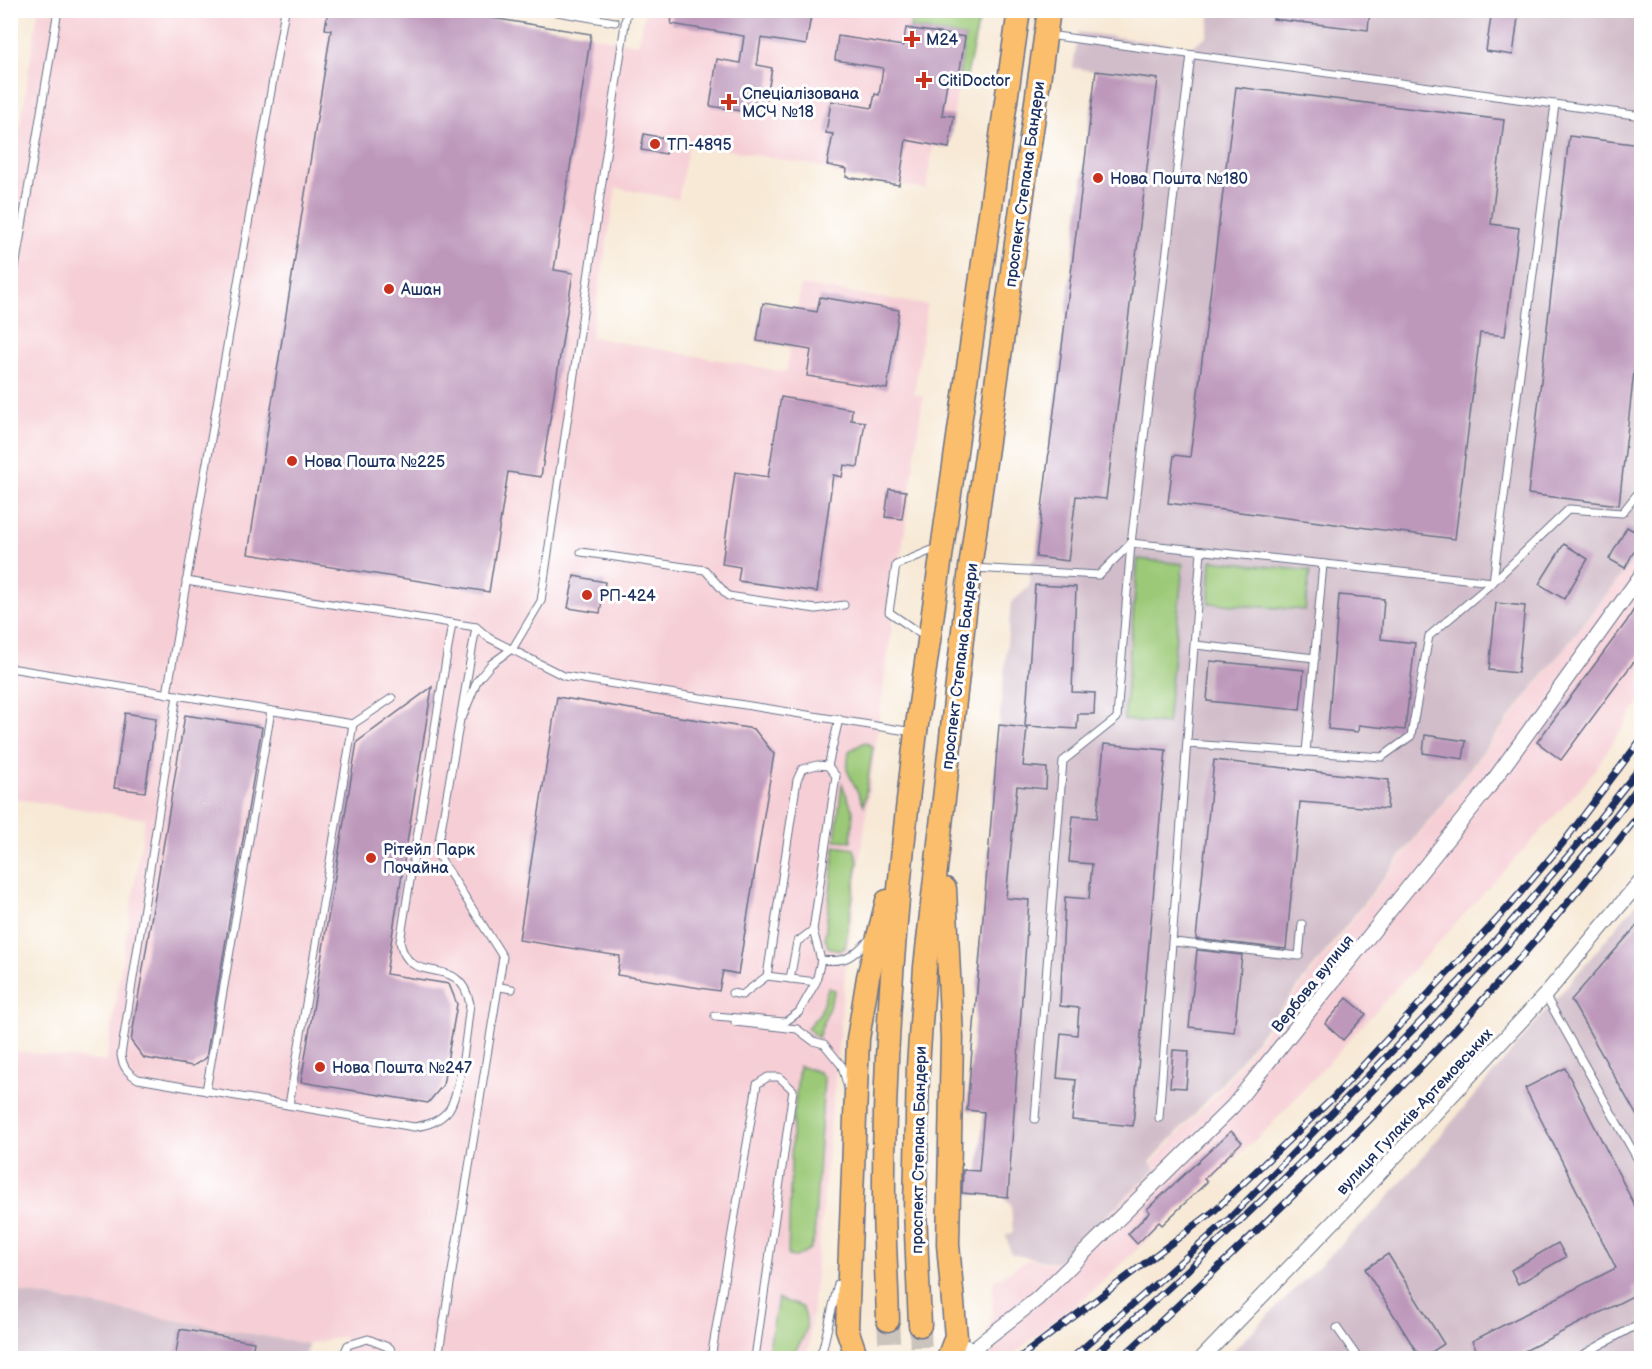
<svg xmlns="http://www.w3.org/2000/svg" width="1652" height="1369" font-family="'Balsamiq Sans',sans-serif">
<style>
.built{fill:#f6cfd6}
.industrial{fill:#d1bdc9}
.green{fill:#9bc977;stroke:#5b7c6a;stroke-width:1.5}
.building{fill:#bd98bb}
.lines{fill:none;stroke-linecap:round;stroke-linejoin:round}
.primary-tunnel{stroke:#cbc4bd;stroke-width:22;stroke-dasharray:22 11;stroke-linecap:butt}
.lane-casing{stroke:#687088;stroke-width:9}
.street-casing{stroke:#687088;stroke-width:16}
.primary-casing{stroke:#687088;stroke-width:25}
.lane{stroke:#fff;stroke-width:7}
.street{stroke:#fff;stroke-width:14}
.primary{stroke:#fabe6d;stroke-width:22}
.rail-casing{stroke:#1b2f5e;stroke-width:7}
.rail{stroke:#fff;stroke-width:4.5;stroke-dasharray:14;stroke-linecap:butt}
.poi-dot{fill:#c8321e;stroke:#fff;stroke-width:2}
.labels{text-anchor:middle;stroke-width:6;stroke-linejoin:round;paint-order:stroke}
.poi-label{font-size:16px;fill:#1b2f5e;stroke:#fff;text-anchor:start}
.street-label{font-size:16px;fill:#1b2f5e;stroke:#fff}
</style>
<rect width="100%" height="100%" fill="#fff"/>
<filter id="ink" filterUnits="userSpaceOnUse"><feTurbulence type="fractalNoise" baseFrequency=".0167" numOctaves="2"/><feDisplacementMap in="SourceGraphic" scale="12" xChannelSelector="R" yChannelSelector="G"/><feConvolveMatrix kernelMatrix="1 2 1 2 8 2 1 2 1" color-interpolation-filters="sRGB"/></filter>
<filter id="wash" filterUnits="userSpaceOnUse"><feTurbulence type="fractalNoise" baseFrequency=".008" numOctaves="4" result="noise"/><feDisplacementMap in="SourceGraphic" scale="24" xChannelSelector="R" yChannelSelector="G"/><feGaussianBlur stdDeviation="1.35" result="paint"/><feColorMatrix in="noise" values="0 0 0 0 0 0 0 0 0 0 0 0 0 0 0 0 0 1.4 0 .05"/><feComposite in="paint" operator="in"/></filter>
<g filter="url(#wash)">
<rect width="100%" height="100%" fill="#f7e9d5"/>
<g class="built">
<polygon points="913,10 910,28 965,37 949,148 933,145 926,189 846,177 817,166 689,143 678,199 616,188 591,337 786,372 801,285 927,305 914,394 923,396 846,964 809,1347 800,1358 336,1358 345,1336 308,1344 11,1290 10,1050 106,1062 145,819 11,798 10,194 38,11 443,11 638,44 645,11"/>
<polygon points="1641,551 1641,700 1587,781 1268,1128 1089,1294 1008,1358 981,1358 992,1313 993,1281 1029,1259 1056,1264 1157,1169 1152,1163 1220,1090"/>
</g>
<g class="industrial">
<polygon points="1211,11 1641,11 1641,547 1632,562 1218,1089 1150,1162 1156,1169 1056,1263 1011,1254 1006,1235 1013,1233 1011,1205 1001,1196 1008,1196 1029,900 1006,898 1017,786 1045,789 1047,769 1023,766 1027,728 999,725 1011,603 1029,587 1031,562 1036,557 1068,561 1076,496 1106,499 1158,80 1073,68 1078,32 1191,47 1207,36"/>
<polygon points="1641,898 1641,1358 1225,1358 1387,1199"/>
<polygon points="10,1290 308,1344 306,1358 11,1358"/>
</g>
<g class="green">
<polygon points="913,11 981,11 965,84 958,83 965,37 910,28"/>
<polygon points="1138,559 1183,564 1167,724 1124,720"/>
<polygon points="1211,560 1310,571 1305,610 1209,603"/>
<polygon points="865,742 873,747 864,805 847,770 849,751"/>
<polygon points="842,784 853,811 851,841 835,840"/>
<polygon points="835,846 854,849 858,861 845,948 838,951 828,947 825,937"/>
<polygon points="828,988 835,990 818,1038 807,1028 820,1013"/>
<polygon points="799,1066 819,1072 824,1079 814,1239 810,1249 796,1257 788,1256 792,1132"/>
<path d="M778,1299l24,8c11,21 0,34 -12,51h-23z"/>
</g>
<g id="blocks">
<g class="building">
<polygon points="328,10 442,10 591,34 554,270 573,273 541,477 508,472 489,592 248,554 331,30 325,29"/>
<polygon points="673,10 812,10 806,45 761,38 757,65 772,68 764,115 710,106 717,59 740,63 744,36 671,24"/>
<polygon points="1273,10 1370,10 1368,30 1273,19"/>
<polygon points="1492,10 1519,10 1513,55 1486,51"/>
<polygon points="906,28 965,37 958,83 947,82 942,115 954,116 949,148 906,140 899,185 846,177 847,169 827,165 833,134 826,133 831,101 872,108 875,94 879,95 883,68 835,60 838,36 903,46"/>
<polygon points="1096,71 1158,79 1106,499 1076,496 1068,561 1036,557"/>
<polygon points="1236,87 1504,120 1491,224 1519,228 1505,336 1480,333 1455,539 1168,503 1174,455 1190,457"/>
<polygon points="644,134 669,139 666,154 641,150"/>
<polygon points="1569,136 1641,145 1641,309 1619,505 1528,494"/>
<polygon points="820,297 899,310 887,389 807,376 811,350 757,341 763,303 817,312"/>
<polygon points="781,397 852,409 851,420 865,422 858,467 844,465 842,477 833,475 817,592 738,581 740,567 722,564 735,472 768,477"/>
<polygon points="889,489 906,491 902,519 885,517"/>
<polygon points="1627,527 1641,535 1641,538 1625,568 1609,559"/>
<polygon points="1564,544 1588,559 1564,599 1539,584"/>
<polygon points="574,576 605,582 600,613 568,608"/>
<polygon points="1035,585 1076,587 1072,692 1095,693 1094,714 1078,714 1077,729 1025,726"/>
<polygon points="1339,595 1384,599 1381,639 1415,643 1405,730 1359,725 1358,732 1328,729"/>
<polygon points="1641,597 1641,652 1561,760 1537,742 1627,621"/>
<polygon points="1496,603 1525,606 1518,673 1489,670"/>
<polygon points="1210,661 1304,670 1300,710 1207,701"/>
<polygon points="432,687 386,974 449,984 457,1004 443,1085 428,1103 301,1082 357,742"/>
<polygon points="557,697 754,729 774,754 738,974 723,971 719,991 617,975 620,956 519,940"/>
<polygon points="125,713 156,718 145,792 114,788"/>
<polygon points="185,715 262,727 206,1058 193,1066 144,1058 131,1041"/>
<polygon points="999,725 1027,728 1023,766 1047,768 1046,789 1017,786 1006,898 1029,900 1008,1197 962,1193 963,1170 979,1171 984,1112 967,1110"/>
<polygon points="1425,735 1466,741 1463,759 1423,753"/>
<polygon points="1104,744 1166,750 1133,1126 1072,1120 1076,1080 1057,1078 1061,1033 1077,1035 1079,1008 1060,1006 1065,897 1089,899 1092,864 1069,862 1073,816 1097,818"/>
<polygon points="1214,760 1389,780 1387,809 1300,802 1286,949 1196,939"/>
<polygon points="1641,921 1641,1123 1571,1000"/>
<polygon points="1197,950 1242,955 1234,1032 1189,1027"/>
<polygon points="1347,998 1366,1014 1343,1040 1325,1024"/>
<polygon points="1173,1050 1189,1051 1186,1088 1170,1087"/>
<polygon points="1565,1068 1641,1218 1641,1283 1632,1288 1635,1295 1509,1359 1481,1359 1472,1341 1616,1268 1525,1088"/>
<polygon points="1231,1131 1242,1142 1204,1179 1207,1182 1162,1225 1159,1222 1137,1244 1128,1234 1150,1212 1147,1209"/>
<polygon points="1558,1243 1566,1257 1518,1284 1511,1270"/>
<polygon points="1388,1254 1444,1344 1421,1359 1365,1269"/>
<polygon points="180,1329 254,1342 251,1359 175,1359"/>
</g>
</g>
</g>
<g filter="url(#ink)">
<use href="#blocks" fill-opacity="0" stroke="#687088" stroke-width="1.5"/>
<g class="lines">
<g class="primary-tunnel">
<polyline points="888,1320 890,1358"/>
<polyline points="920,1325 921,1358"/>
</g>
<defs>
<g id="lane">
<polyline points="546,10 615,22"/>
<polyline points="1048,35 1642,116"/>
<polyline points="10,298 58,10"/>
<polyline points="1131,543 1493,582"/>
<polyline points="581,552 705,570 728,596 816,609 844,605"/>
<polyline points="973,568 1099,575 1131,543"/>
<polyline points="186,581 476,627 489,638 564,676 913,732"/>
<polyline points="1493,582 1555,104"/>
<polyline points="925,637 889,612 896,565 937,548"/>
<polyline points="1195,645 1315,658"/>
<polyline points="10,668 353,724 392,698"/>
<polyline points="167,694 285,10"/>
<path d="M177,695l-56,360c2,13 7,18 17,24l276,48c14,-2 23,-5 33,-15 14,-15 20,-86 23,-108 -11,-54 -60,-14 -70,-62l52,-319"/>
<polyline points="463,716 477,681 491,664 513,648 541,601 627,10"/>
<polyline points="1188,744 1382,757 1411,736 1429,636 1493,582 1569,509 1622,513 1642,488"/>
<polyline points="1306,752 1323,564"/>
<polyline points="828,766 839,719"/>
<polyline points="1174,942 1299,956 1302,924"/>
<path d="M821,960c27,3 31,-4 50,-22"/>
<polyline points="767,976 816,982"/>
<polyline points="790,979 797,942 813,930"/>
<polyline points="500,987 512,989"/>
<polyline points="1545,995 1642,1167"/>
<polyline points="715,1016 785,1022 799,1012 816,982 821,960 813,930 836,776 828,766 817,765 802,769 797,780 767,976 742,995 732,993"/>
<polyline points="735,1022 797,1029 813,1041 824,1044 842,1066 848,1088"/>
<polyline points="206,1091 271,711"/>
<polyline points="289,1105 353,724"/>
<polyline points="1159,1118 1201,551"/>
<polyline points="1035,1119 1063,761 1117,718 1131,543 1191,55"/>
<polyline points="1337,1328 1358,1358"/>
<polyline points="342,1358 348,1345 368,1339 390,1348 394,1358"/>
<polyline points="438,1358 503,957 437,853 476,627"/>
<polyline points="711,1358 757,1084 768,1077 779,1077 793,1090 755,1358"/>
<polyline points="817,1358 823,1348 838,1284"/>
<polyline points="1577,1358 1642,1322"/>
</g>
<g id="street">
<polyline points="956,1337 962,1346 973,1349 1037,1299 1233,1106 1488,788 1642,574"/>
<polyline points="1202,1358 1349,1206 1545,995 1642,879"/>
</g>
<g id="primary">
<polyline points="945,889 952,1038 948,1244 956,1337 948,1358"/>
<path d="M888,1320c-1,-41 -4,-82 -4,-123 -1,-155 13,-311 32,-465l103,-722"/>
<polyline points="920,1325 915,1210 918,1066 925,967 970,568 1049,10"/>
<polyline points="857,1358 847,1329 858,1039 868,977 887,901"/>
</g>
</defs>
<use href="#lane" class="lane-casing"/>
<use href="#street" class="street-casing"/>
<use href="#primary" class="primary-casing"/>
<use href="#lane" class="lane"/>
<use href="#street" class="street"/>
<use href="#primary" class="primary"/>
<defs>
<g id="rail">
<polyline points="1019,1358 1214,1211 1333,1098 1509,906 1563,843 1642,738"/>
<polyline points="1072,1358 1230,1218 1461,980 1592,828 1642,765"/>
<path d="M1091,1358c196,-175 390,-366 551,-576"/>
<path d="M1121,1358c184,-169 367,-348 521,-547"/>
</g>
</defs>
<use href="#rail" class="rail-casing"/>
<use href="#rail" class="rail"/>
</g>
</g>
<g class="poi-dot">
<path d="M909 30h6v6h6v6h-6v6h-6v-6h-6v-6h6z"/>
<path d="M921 71h6v6h6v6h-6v6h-6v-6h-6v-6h6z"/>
<path d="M726 93h6v6h6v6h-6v6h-6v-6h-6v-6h6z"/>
<circle cx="655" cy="144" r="6"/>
<circle cx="1098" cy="178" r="6"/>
<circle cx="389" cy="289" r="6"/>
<circle cx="292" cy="461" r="6"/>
<circle cx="587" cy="595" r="6"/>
<circle cx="371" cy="858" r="6"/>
<circle cx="320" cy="1067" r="6"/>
</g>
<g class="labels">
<g class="poi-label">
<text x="926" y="45">М24</text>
<text x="938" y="86">CitiDoctor</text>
<text x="742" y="99">Спеціалізована<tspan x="742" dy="18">МСЧ №18</tspan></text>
<text x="667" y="150">ТП-4895</text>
<text x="1110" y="184">Нова Пошта №180</text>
<text x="401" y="295">Ашан</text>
<text x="304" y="467">Нова Пошта №225</text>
<text x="599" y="601">РП-424</text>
<text x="383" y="855">Рітейл Парк<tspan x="383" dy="18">Почайна</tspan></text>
<text x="332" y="1073">Нова Пошта №247</text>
</g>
<g class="street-label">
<text transform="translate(1024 184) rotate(-82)" y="6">проспект Степана Бандери</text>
<text transform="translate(959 666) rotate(-83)" y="6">проспект Степана Бандери</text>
<text transform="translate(1312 983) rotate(-51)" y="6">Вербова вулиця</text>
<text transform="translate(1414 1111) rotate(-47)" y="6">вулиця Гулаків-Артемовських</text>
<text transform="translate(918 1150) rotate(-89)" y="6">проспект Степана Бандери</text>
</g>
</g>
<rect width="1652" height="1369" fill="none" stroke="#fff" stroke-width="36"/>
</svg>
